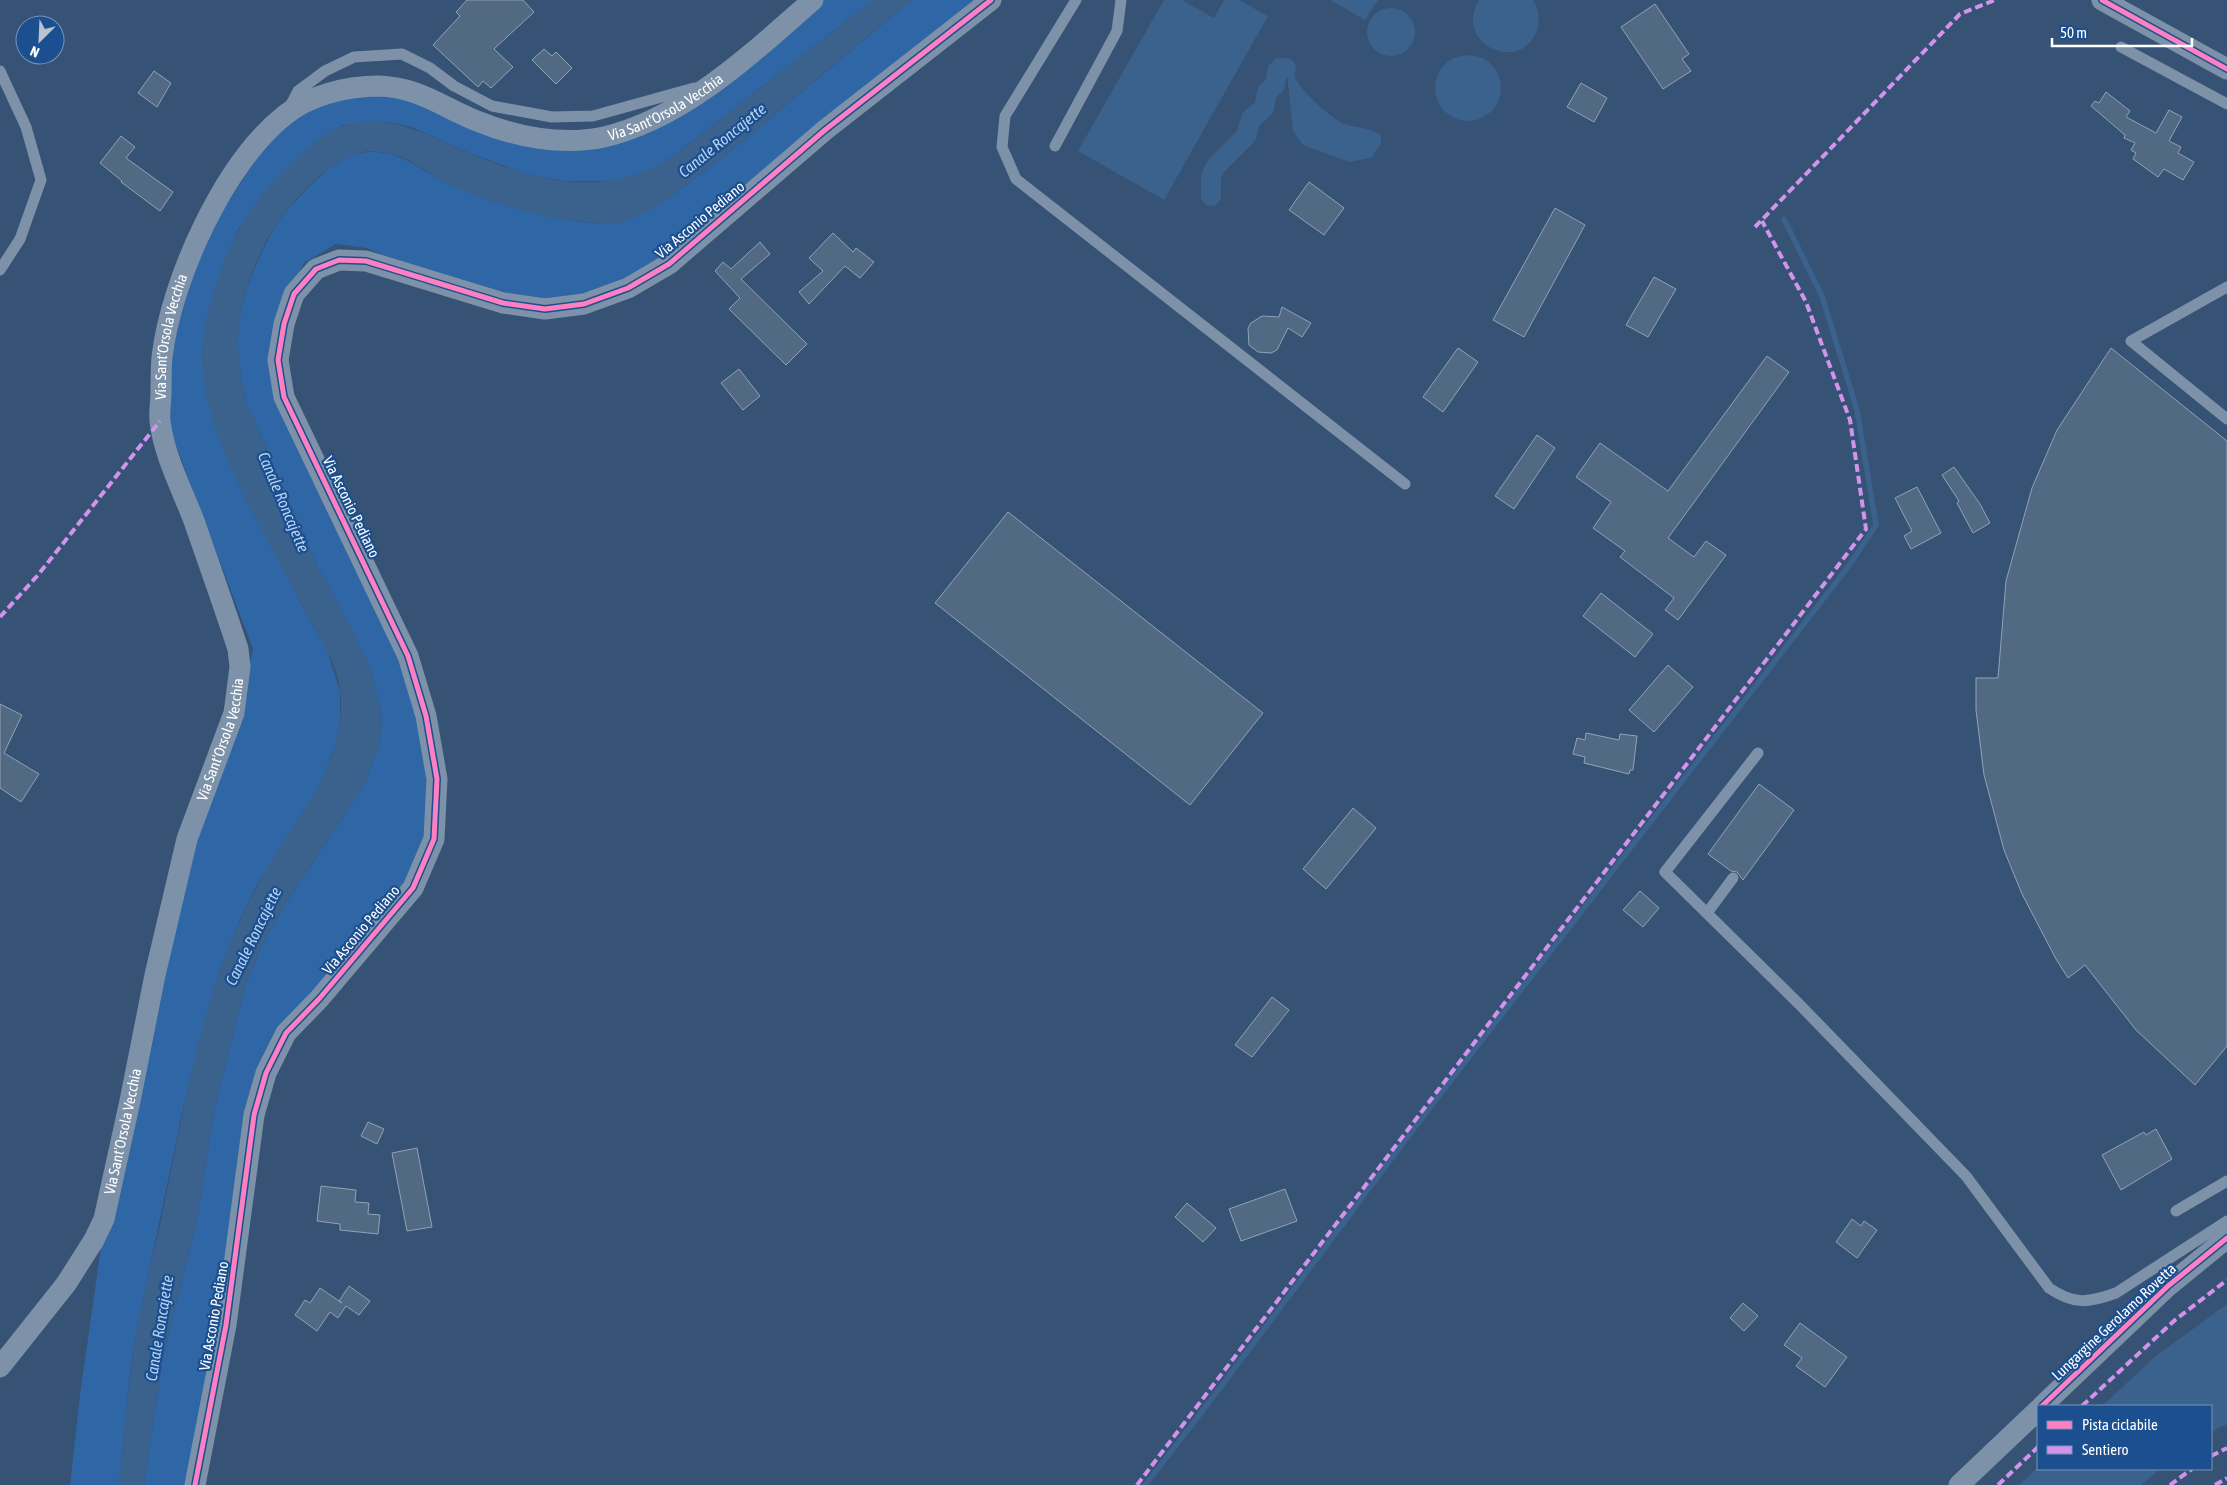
<svg xmlns="http://www.w3.org/2000/svg" width="2227" height="1485" font-family="'Asap Condensed',sans-serif">
<style>
.green{fill:#2f66a5}
.water{fill:#3b618d}
.lines{fill:none;stroke-linecap:round;stroke-linejoin:round}
.stream{stroke:#3b618d;stroke-width:5.5}
.canal{stroke:#3b618d;stroke-width:20}
.building{fill:#526984;stroke:#92a2b6}
.service{stroke:#7d92a8;stroke-width:11}
.minor{stroke:#7d92a8;stroke-width:21}
.quiet{stroke:#d193ec;stroke-width:4;stroke-dasharray:8 4;stroke-linecap:butt}
.cycleway-casing{stroke:#1b4f8f;stroke-width:8}
.cycleway{stroke:#ff80c0;stroke-width:5}
.labels{text-anchor:middle;stroke-width:4.5;stroke-linejoin:round;paint-order:stroke}
.street-label{font-size:15px;fill:#fff;stroke:#1b4f8f}
.water-label{font-size:16px;font-style:italic;fill:#b5d3f5;stroke:#1b4f8f}
</style>
<rect width="100%" height="100%" fill="#365274"/>
<g class="green">
<polygon points="816,0 873,0 669,159 652,169 616,181 566,181 529,175 470,153 411,127 388,122 367,122 343,125 325,135 266,191 237,231 202,352 206,391 225,453 303,608 327,650 340,691 340,722 336,742 321,784 257,885 240,919 219,973 183,1108 137,1330 130,1372 119,1485 70,1485 80,1395 105,1219 193,841 233,745 253,649 167,422 169,357 198,249 286,113 412,85 518,133 660,125"/>
<path d="M912,0h63l-308,261 -83,34 -39,6 -42,-4 -81,-23 -55,-26 -31,-4 -32,19 -16,33 -16,65 133,294 30,125 -4,58 -20,46 -152,182 -38,255 -31,164h-46l19,-128 33,-132 18,-114 31,-124 16,-40 18,-33 85,-129 15,-39 3,-28 -11,-47 -15,-34 -38,-70 -71,-163c-18,-68 -9,-106 23,-168 9,-18 24,-34 38,-48 16,-16 36,-35 59,-36 32,-3 56,19 82,32 37,18 136,48 175,37 24,-7 45,-23 65,-38 29,-22 57,-44 85,-68 46,-39 92,-77 138,-115z"/>
</g>
<g class="water">
<path d="M873,0h39c-44,36 -88,72 -131,109 -30,26 -61,50 -92,74 -20,15 -41,32 -65,38 -42,10 -136,-18 -175,-37 -19,-9 -37,-26 -58,-30 -10,-3 -23,-4 -33,-1 -33,9 -75,57 -91,87 -30,60 -37,99 -20,164l71,163 38,70 15,34 11,47 -3,28 -15,39 -85,129 -18,33 -16,40 -31,124 -18,114 -33,132 -19,128h-25c5,-52 9,-104 18,-155 7,-42 19,-83 27,-125 16,-79 31,-164 58,-240 14,-41 34,-79 56,-115 31,-50 63,-87 63,-149 0,-37 -26,-69 -42,-101 -35,-68 -98,-167 -97,-245 1,-29 10,-61 20,-89 17,-45 48,-87 85,-117 11,-10 25,-20 39,-24 39,-11 70,5 105,20 73,32 144,58 218,14z"/>
<polygon points="1164,0 1182,0 1214,18 1224,0 1239,0 1268,16 1164,200 1078,151"/>
<polygon points="1330,0 1378,0 1365,20"/>
<path d="M1479,0h54c6,8 7,20 4,30 -15,45 -85,15 -58,-30z"/>
<circle cx="1391" cy="32" r="24"/>
<circle cx="1468" cy="88" r="33"/>
<path d="M1291,62c5,6 2,12 5,18 7,12 35,39 49,44 14,5 22,2 36,11v8l-10,15 -22,4 -46,-17 -10,-14 -7,-67z"/>
<polygon points="2227,1304 2227,1424 2211,1432 2211,1406 2102,1406 2156,1356"/>
<polygon points="2038,1467 2038,1469 2160,1469 2141,1485 2019,1485"/>
</g>
<g class="lines">
<path class="stream" d="M1145,1485c97,-123 188,-250 283,-375 139,-182 280,-362 420,-543l28,-42 -19,-115 -35,-114 -38,-77"/>
<polyline class="canal" points="1211,196 1211,176 1217,165 1246,136 1251,119 1264,108 1267,92 1275,85 1277,72 1280,68 1286,68"/>
</g>
<g class="building">
<polygon points="467,0 523,0 534,12 494,49 513,67 491,88 483,81 478,87 433,45 460,16 456,12"/>
<polygon points="1655,4 1689,54 1682,59 1691,71 1663,89 1621,27"/>
<polygon points="544,49 552,56 556,52 572,68 556,84 532,60"/>
<polygon points="154,71 171,83 157,107 138,93"/>
<polygon points="1581,83 1607,98 1594,122 1567,107"/>
<polygon points="2106,92 2130,111 2126,117 2156,133 2169,110 2182,117 2169,141 2181,147 2178,153 2194,162 2183,180 2164,169 2158,177 2133,159 2136,153 2131,150 2135,143 2124,138 2125,135 2091,106 2095,101 2099,103"/>
<polygon points="121,136 135,147 126,158 173,192 160,211 121,182 122,181 100,163"/>
<polygon points="1309,182 1344,208 1324,235 1289,210"/>
<polygon points="1555,208 1585,225 1524,337 1493,320"/>
<polygon points="833,233 853,252 856,248 874,262 860,278 845,266 809,304 799,292 823,271 809,258"/>
<polygon points="760,242 770,254 741,279 807,344 786,365 729,309 740,298 715,271 723,262 731,269"/>
<polygon points="1654,277 1676,289 1648,337 1626,325"/>
<polygon points="1282,307 1311,323 1302,337 1288,328 1277,350 1271,353 1258,352 1249,345 1248,328 1251,323 1262,316 1279,317"/>
<polygon points="1458,348 1478,362 1443,412 1423,397"/>
<polygon points="2111,348 2227,441 2227,1046 2195,1085 2136,1030 2085,965 2068,978 2056,959 2022,894 2004,850 1984,775 1976,710 1976,678 1998,678 2006,581 2032,488 2057,430"/>
<polygon points="1767,356 1789,372 1668,538 1694,557 1706,541 1726,555 1678,620 1665,610 1674,598 1620,557 1625,551 1593,528 1611,502 1576,477 1600,443 1668,491"/>
<polygon points="739,369 760,396 743,410 721,383"/>
<polygon points="1537,435 1555,448 1514,509 1495,496"/>
<polygon points="1954,467 1980,504 1990,523 1973,533 1957,503 1959,501 1942,475"/>
<polygon points="1917,487 1941,533 1911,549 1904,536 1912,531 1895,498"/>
<polygon points="1008,512 1263,713 1190,805 935,603"/>
<polygon points="1601,593 1653,634 1635,657 1583,616"/>
<polygon points="1668,665 1693,687 1654,732 1629,710"/>
<polygon points="0,704 22,715 4,753 39,774 21,802 0,788"/>
<polygon points="1586,733 1619,740 1620,734 1637,736 1633,770 1630,770 1629,774 1584,763 1585,757 1573,754 1577,738 1585,740"/>
<polygon points="1759,784 1794,810 1743,880 1737,872 1731,871 1708,854"/>
<polygon points="1353,808 1376,828 1326,889 1303,869"/>
<polygon points="1640,891 1659,908 1643,927 1623,910"/>
<polygon points="1272,997 1289,1010 1252,1057 1235,1045"/>
<polygon points="368,1122 384,1129 377,1144 361,1136"/>
<polygon points="2156,1129 2172,1159 2121,1190 2102,1155 2144,1132 2146,1135"/>
<polygon points="417,1148 432,1227 407,1231 392,1153"/>
<polygon points="321,1186 356,1190 355,1202 369,1203 368,1214 380,1215 378,1234 340,1230 340,1224 317,1221"/>
<polygon points="1285,1189 1297,1221 1241,1241 1229,1209"/>
<polygon points="1187,1203 1216,1228 1203,1242 1175,1217"/>
<polygon points="1852,1219 1861,1226 1864,1221 1877,1230 1857,1258 1836,1242"/>
<polygon points="349,1286 370,1301 359,1315 346,1306 338,1318 330,1312 317,1331 295,1315 305,1300 310,1303 320,1288 342,1303 339,1301"/>
<polygon points="1743,1303 1758,1316 1744,1331 1730,1318"/>
<polygon points="1800,1323 1847,1357 1825,1387 1796,1366 1802,1358 1784,1345"/>
</g>
<g class="lines">
<g class="service">
<polyline points="1076,0 1005,116 1002,147 1016,179 1405,484"/>
<polyline points="2121,47 2227,104"/>
<polyline points="0,71 26,127 41,180 20,239 0,270"/>
<polyline points="289,108 298,91 325,71 354,57 402,54 430,68 454,86 492,106 552,117 593,116 694,88"/>
<polyline points="1055,146 1117,31 1121,0"/>
<polyline points="2227,287 2131,341 2227,419"/>
<path d="M1758,753l-93,119 134,132 167,172 83,112c25,17 39,15 67,5l111,-72"/>
<polyline points="1707,913 1733,878"/>
<polyline points="2176,1211 2227,1181"/>
</g>
<g class="minor">
<polyline points="2102,0 2227,69"/>
<path id="s1" d="M0,1367l66,-83 28,-44 10,-21 26,-118 25,-126 32,-136 47,-126 6,-46 -2,-18c-14,-43 -29,-85 -44,-128 -12,-32 -30,-65 -34,-100 -1,-9 1,-20 1,-29 0,-12 0,-24 1,-35 9,-77 62,-194 123,-242 25,-20 62,-29 94,-29 39,1 63,21 98,35 39,16 85,25 127,16 81,-19 148,-84 209,-137"/>
<polyline points="2042,1406 2168,1286 2227,1238"/>
<polyline points="195,1485 226,1325 254,1115 266,1073 286,1033 319,999 413,888 434,839 437,779 426,716 408,656 284,397 278,360 284,324 294,294 316,269 339,260 366,261 503,303 545,309 584,304 628,288 669,264 825,130 991,0"/>
<polyline points="1959,1485 2038,1410"/>
</g>
<g class="quiet">
<polyline points="1755,227 1960,14 1995,0"/>
<polyline points="0,617 38,575 160,421"/>
<polyline points="2082,1406 2175,1320 2227,1280"/>
<polyline points="2211,1456 2227,1448"/>
<polyline points="1137,1485 1866,529 1850,420 1806,302 1762,221"/>
<polyline points="1998,1485 2038,1447"/>
<polyline points="2170,1485 2192,1469"/>
<polyline points="2215,1485 2227,1478"/>
</g>
<defs>
<g id="cycleway">
<polyline points="2102,0 2227,69"/>
<polyline points="2042,1406 2168,1286 2227,1238"/>
<polyline points="195,1485 226,1325 254,1115 266,1073 286,1033 319,999 413,888 434,839 437,779 426,716 408,656 284,397 278,360 284,324 294,294 316,269 339,260 366,261 503,303 545,309 584,304 628,288 669,264 825,130 991,0"/>
</g>
</defs>
<use href="#cycleway" class="cycleway-casing"/>
<use href="#cycleway" class="cycleway"/>
</g>
<g class="labels">
<g class="street-label">
<text dy="5" stroke="none"><textPath href="#s1" startOffset="1755">Via Sant'Orsola Vecchia</textPath></text>
<text transform="translate(700 220) rotate(-40)" y="5">Via Asconio Pediano</text>
<text dy="5" stroke="none"><textPath href="#s1" startOffset="1096">Via Sant'Orsola Vecchia</textPath></text>
<text transform="translate(351 507) rotate(64)" y="5">Via Asconio Pediano</text>
<text dy="5" stroke="none"><textPath href="#s1" startOffset="676">Via Sant'Orsola Vecchia</textPath></text>
<text transform="translate(361 930) rotate(-50)" y="5">Via Asconio Pediano</text>
<text dy="5" stroke="none"><textPath href="#s1" startOffset="271">Via Sant'Orsola Vecchia</textPath></text>
<text transform="translate(214 1316) rotate(-80)" y="5">Via Asconio Pediano</text>
<text transform="translate(2114 1322) rotate(-43)" y="5">Lungargine Gerolamo Rovetta</text>
</g>
<g class="water-label">
<text transform="translate(722 140) rotate(-39)" y="6">Canale Roncajette</text>
<text transform="translate(284 502) rotate(67)" y="6">Canale Roncajette</text>
<text transform="translate(253 936) rotate(-64)" y="6">Canale Roncajette</text>
<text transform="translate(159 1328) rotate(-81)" y="6">Canale Roncajette</text>
</g>
</g>
<rect x="2037" y="1405" width="175" height="65" fill="#1b4f8f" stroke="#7695bc"/>
<rect x="2047" y="1421" width="25" height="8" fill="#ff80c0" stroke="#7695bc"/>
<text x="2082" y="1430" font-size="15" fill="#ffffff">Pista ciclabile</text>
<rect x="2047" y="1446" width="25" height="8" fill="#d193ec" stroke="#7695bc"/>
<text x="2082" y="1455" font-size="15" fill="#ffffff">Sentiero</text>
<g transform="translate(40 40) rotate(204)"><circle r="24" fill="#1b4f8f" stroke="#7695bc"/>
<path d="M0-4L9 19L0 12L-9 19Z" fill="#b9c2ce"/>
<text y="-8" font-size="14" font-weight="bold" text-anchor="middle" fill="#ffffff">N</text>
</g>
<path d="M2052 38v8h140v-8" fill="none" stroke="#ffffff" stroke-width="2.5"/>
<text x="2060" y="38" font-size="15" fill="#ffffff" stroke="#1b4f8f" stroke-width="4" paint-order="stroke">50 m</text>
</svg>
